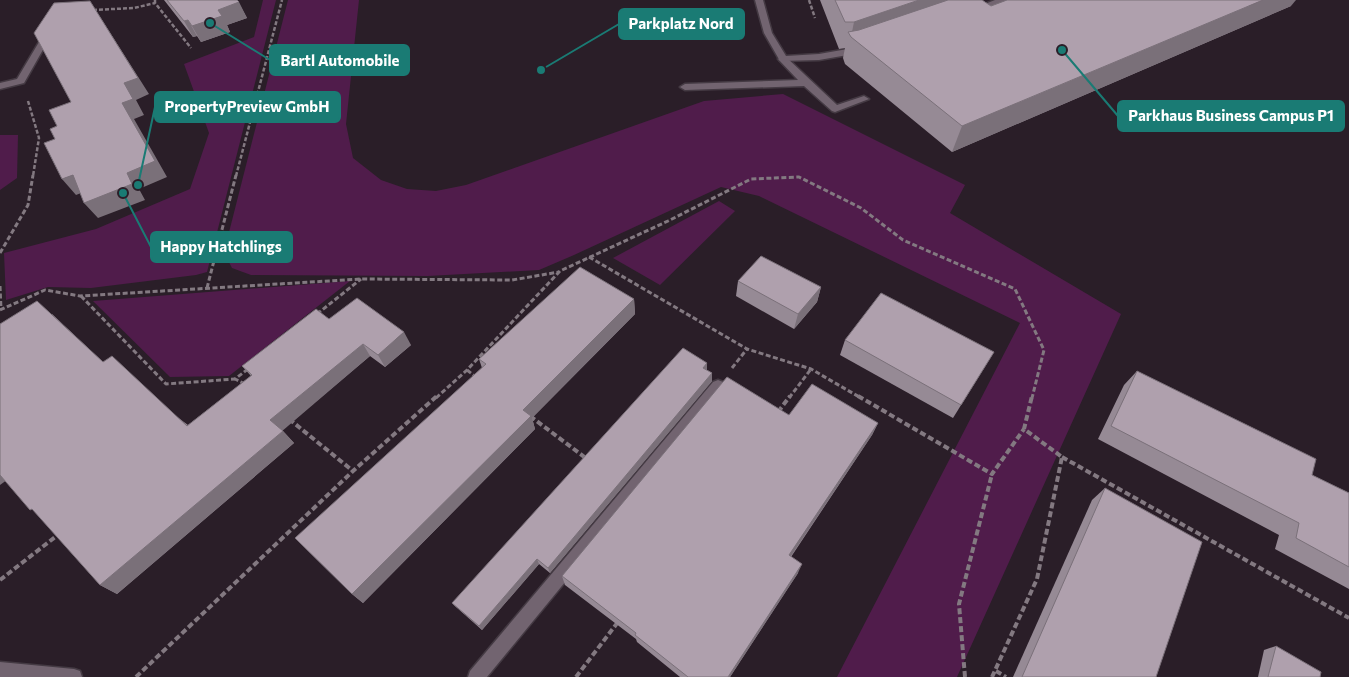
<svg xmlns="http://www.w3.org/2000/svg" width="1349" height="677" font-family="Commissioner,sans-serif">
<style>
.green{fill:#501c4b}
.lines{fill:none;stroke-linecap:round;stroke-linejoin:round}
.service-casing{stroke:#443a43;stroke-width:3}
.minor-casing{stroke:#443a43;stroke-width:3}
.path-far2{stroke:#837981;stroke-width:2.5;stroke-dasharray:4 2;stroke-linecap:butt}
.path-far1{stroke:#837981;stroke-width:3;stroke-dasharray:5 2.5;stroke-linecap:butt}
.path{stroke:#837981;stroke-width:4;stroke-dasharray:6 3;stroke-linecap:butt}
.service{fill:#726470;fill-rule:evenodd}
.minor{fill:#726470;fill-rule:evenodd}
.wall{fill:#968a95}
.shaded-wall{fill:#7a7079}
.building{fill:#afa0ad;stroke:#7a7079}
.leader{fill:none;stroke:#1a7b74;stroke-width:2}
.callout-dot{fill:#1a7b74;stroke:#2a1e28;stroke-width:2}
.callout{fill:#1a7b74;stroke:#1a7b74;stroke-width:2}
.callout-label{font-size:15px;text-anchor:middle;font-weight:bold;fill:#fff}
</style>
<rect width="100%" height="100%" fill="#2a1e28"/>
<g class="green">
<path d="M263,0H276L207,272L196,275L91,288L48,287L6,300L4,253L96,229L190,189L209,133L184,64L254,37Z"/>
<path d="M288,0H359L346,124L353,158L381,180L407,189L436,191L466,185L704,101L783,94L965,185L950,213L1121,314L957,677H837L1020,323L759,196L721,187L574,255L539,270L428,276L251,275L232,268L224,252Z"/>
<path d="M0,135H18L17,178L0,190Z"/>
<path d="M719,201L735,211L660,285L613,258Z"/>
<path d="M350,281L229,376L170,377L93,301Z"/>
</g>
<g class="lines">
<g class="service-casing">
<g id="service">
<path d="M783,56L786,57L837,105L864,96L869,99L835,112L832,111L804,86L685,90L680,87L685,84L798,80L778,59Z"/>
<path d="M718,380L723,382L725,386L723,390L487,677H468L470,671L713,382Z"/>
</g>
</g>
<g class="minor-casing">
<g id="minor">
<path d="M755,0H763L772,33L786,56L819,54L859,47L863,50L859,53L819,60L780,61L764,33Z"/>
<path d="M995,0H1007L977,12L970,10Z"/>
<path d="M49,29L53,32L24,83L0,89V83L17,79L45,32Z"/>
<path d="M0,662L74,669L80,671L82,677H0Z"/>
</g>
</g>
<g class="path-far2">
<path d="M155,0V3L191,48"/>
<path d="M809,0L815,18"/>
<path d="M93,10L134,8L155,3"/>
<path d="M28,101L39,138L33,176"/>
<path d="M236,176L282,0"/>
</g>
<g class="path-far1">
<path d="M0,253L28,205L33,175"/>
<path d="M589,257L747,349L811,369L861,398"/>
<path d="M0,286L1,309"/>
<path d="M207,288L236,175"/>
<path d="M81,296L166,384L235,379"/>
<path d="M0,310L45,290L80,296L361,279L512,280L559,272"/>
<path d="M317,314L361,279"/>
<path d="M732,368L747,349"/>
<path d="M467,370L476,377"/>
<path d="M245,384L235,379L248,369"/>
<path d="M436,398L467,370L560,271L668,221L751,179L799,177L861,208L903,240L1015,289L1044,350L1032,398"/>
<path d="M789,398L811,369"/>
</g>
<g class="path">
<path d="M858,396L992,474L1024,429"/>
<path d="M778,412L790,396"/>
<path d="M530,416L587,459"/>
<path d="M289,419L353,471"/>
<path d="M1062,457L1349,618"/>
<path d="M0,580L59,534"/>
<path d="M996,671L1006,677"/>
<path d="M136,677L353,471L437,396"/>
<path d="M576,677L618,622"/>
<path d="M965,677L959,604L992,474"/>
<path d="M992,677L1037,579L1062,457L1024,429L1032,396"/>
</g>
<use href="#service" class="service"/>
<use href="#minor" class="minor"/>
</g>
<g class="wall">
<path d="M164,0H237L247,18L227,25L230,32L201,42L197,36L193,37Z"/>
<path d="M820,0H982L991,6H1291L952,152L845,64L843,58L845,48L839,49Z"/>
<path d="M738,281L821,287L817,302L794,329L736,296Z"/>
<path d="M634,299L635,314L532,418L535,429L363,603L352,594L482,368L479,359Z"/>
<path d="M52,314L103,362L188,425L251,376L242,366L329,319L411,345L385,367L370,356L282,430L294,443L117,594L100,585L37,514L6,481Z"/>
<path d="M845,340L994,352L953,418L840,355Z"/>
<path d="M707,363V370L712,373V381L550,573L539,564L482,630L456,607L452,603Z"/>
<path d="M1137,371L1312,475L1349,493V589L1275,549L1279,535L1098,439L1124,385Z"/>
<path d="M878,423L872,435L791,557L798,573L730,677H680L637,642L636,639L565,585L562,576Z"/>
<path d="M1105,488L1156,677H1013L1092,500Z"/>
<path d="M1276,646L1320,677H1258L1264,650Z"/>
</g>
<g class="shaded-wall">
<path d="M919,0H956L851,37L854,22Z"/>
<path d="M1263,0H1296L1291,6L952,152L962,126Z"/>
<path d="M90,1L149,94L136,100L144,115L134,119L167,177L139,189L145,200L98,218L84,203L127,173L122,103L124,83Z"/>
<path d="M239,2L247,18L227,25L230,32L201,42L192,26L218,10Z"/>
<path d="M188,20L197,36L193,37L184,21Z"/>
<path d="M73,175L86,191L76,195L62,179Z"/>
<path d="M821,287L817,302L794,329L798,314Z"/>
<path d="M634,299L635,314L532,418L535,429L363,603L352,594L523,410Z"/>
<path d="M404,332L411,345L385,367L378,355Z"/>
<path d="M363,344L370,356L281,432L270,420Z"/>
<path d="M707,363V371L703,368Z"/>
<path d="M712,373V381L550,573L548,568Z"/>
<path d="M878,423L872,435L785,565L789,555Z"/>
<path d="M283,431L294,443L117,594L100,585Z"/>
<path d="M0,470L11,477L0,485Z"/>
<path d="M537,559L539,564L482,630L479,626Z"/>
<path d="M802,564L798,573L730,677H728Z"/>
</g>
<g class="building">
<path d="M167,0H237L239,2L218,10L222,16L192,26L188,20L184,21Z"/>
<path d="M835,0H919L854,22H845Z"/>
<path d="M948,0H982L991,6L1007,0H1263L962,126L851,37L848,32L859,30Z"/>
<path d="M90,1L138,78L124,83L133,99L122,103L155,161L127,173L132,184L84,203L73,175L62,179L44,143L55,139L50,129L57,126L49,110L71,102L34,33L54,3Z"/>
<path d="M761,256L821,287L798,314L738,281Z"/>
<path d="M580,267L634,299L523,410L531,416L352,594L295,538L486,364L479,359Z"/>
<path d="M881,293L994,352L961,405L845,340Z"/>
<path d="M357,298L404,332L378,355L363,344L270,420L283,431L100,585L32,509L30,510L0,475V324L37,301L103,362L112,356L187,426L252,375L242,366L316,309L329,319Z"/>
<path d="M683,348L707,363L703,368L712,373L548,568L537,559L479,626L452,603Z"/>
<path d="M1137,371L1316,459L1312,475L1349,493V567L1296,538L1299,523L1111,426Z"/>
<path d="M727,377L789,415L812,384L878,423L789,555L802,564L728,677H688L635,635L636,633L562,576Z"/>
<path d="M1105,488L1202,542L1156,677H1022Z"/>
<path d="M1276,646L1321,672L1320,677H1268Z"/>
</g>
<path class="leader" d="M541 70L619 24M210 23L270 60M138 185L155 107M1062 50L1118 116M123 193L151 247"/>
<g class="callout-dot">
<circle cx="541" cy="70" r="5"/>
<circle cx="210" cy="23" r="5"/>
<circle cx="138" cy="185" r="5"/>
<circle cx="1062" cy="50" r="5"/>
<circle cx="123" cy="193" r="5"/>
</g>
<g class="callout">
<rect x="619" y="9" width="125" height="30" rx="5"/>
<rect x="270" y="45" width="139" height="30" rx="5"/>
<rect x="155" y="92" width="185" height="30" rx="5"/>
<rect x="1118" y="101" width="226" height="30" rx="5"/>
<rect x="151" y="232" width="141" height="30" rx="5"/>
</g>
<g class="callout-label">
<text x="681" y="29">Parkplatz Nord</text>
<text x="340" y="66">Bartl Automobile</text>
<text x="247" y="112">PropertyPreview GmbH</text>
<text x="1231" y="121">Parkhaus Business Campus P1</text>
<text x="221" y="252">Happy Hatchlings</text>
</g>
</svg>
